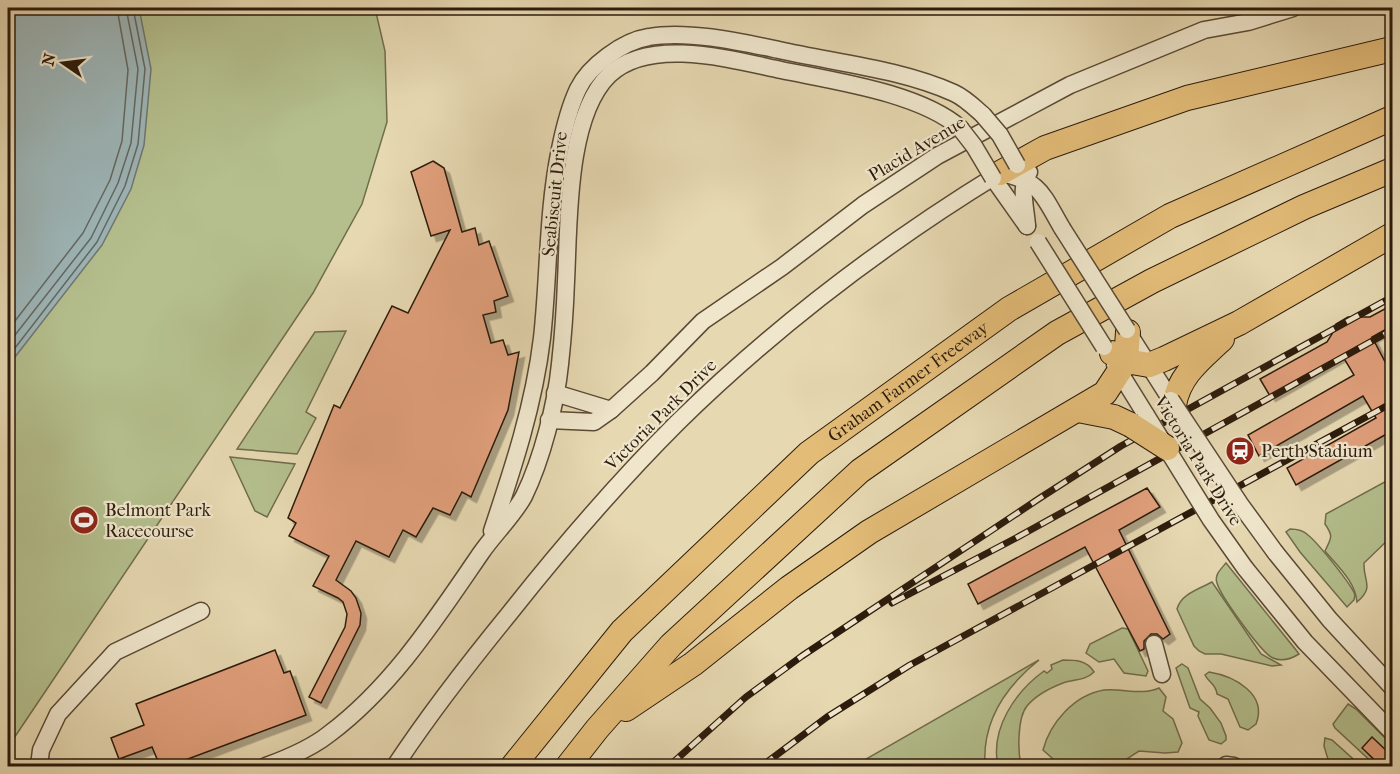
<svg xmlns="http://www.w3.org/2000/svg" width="1400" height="774" font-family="'IM FELL French Canon',serif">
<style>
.green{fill:#b4bf8d;stroke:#706d4c;stroke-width:1.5}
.water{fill:#9db6b8;stroke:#707873;stroke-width:1.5}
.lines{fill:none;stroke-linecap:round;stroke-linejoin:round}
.shore{stroke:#646862;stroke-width:1.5}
.building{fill:#e1a07b;stroke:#2c1b0c;stroke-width:1.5;filter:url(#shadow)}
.minor-casing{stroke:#5a4a35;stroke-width:19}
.highway-casing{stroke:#2c1b0c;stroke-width:26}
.minor{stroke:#efe6cc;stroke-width:16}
.highway{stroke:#e3bc78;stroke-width:24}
.rail-casing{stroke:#2c1b0c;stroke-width:7}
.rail{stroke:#efe6cc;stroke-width:4.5;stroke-dasharray:14;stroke-linecap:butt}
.minor-bridge-casing{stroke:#5a4a35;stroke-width:19;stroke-linecap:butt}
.highway-bridge-casing{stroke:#2c1b0c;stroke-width:26;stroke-linecap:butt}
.minor-bridge{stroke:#efe6cc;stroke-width:16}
.highway-bridge{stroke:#e3bc78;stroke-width:24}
.labels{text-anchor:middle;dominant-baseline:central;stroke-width:4.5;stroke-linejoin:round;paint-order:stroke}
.street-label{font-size:18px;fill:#2c1b0c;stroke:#efe6cc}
.poi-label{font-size:18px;fill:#2c1b0c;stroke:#efe6cc;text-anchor:start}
</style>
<defs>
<filter id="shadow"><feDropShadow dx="5.5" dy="5.5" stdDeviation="0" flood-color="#0004"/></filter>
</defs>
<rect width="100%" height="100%" fill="#e6d8b1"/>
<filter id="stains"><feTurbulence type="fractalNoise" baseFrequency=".00333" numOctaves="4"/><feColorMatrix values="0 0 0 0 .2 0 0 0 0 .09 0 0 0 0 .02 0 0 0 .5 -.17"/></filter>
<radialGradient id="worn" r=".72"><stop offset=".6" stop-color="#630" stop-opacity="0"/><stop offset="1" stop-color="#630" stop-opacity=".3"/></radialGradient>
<g class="green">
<path d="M8,8H375L385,51L387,122L362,204L313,293L8,747Z"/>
<path d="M346,331L306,412L316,418L297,454L237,449L315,332Z"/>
<path d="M230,457L295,464L267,517L255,511Z"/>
<path d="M1392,478V536L1364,563C1363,581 1375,587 1357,602C1355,581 1338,567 1325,551C1331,538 1334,537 1325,524L1326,514Z"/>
<path d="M1290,529C1297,529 1303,530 1308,535C1317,542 1352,585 1355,595L1354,600L1347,607L1300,552L1286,532Z"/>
<path d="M1226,563L1296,650L1299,654C1291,659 1282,662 1273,658C1262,654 1220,595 1217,583C1214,575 1221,569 1226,563Z"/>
<path d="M1212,582L1261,654L1281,665L1272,666L1221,654H1205L1199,651L1194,646L1177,609C1181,594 1199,589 1212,582Z"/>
<path d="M1122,628L1128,629L1148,671L1146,676L1124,673L1114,659L1099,662L1086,653L1090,644Z"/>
<path d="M1039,660C1005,687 982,722 985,766H854Z"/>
<path d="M1063,660C1075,660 1087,660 1094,672C1085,681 1074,679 1063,683C1050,688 1036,695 1027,706C1017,718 1018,752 1021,766H998C990,729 1015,692 1044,671L1047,673L1052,669L1051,665Z"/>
<path d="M1182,664L1188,668L1200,699L1210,708L1221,723L1226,736V740L1221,744L1209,740L1198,716L1199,712L1190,708L1176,668Z"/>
<path d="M1209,672C1234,676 1268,694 1256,724L1248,730L1240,727L1228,699L1217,694C1216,684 1209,683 1205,675Z"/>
<path d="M1159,688L1166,697L1163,711L1173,719L1182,743L1178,752L1165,753L1139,751L1116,766H1061L1043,750C1050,723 1074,695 1104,690C1123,688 1141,696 1159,688Z"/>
<path d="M1348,704L1356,709L1392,745V766H1376L1335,728L1333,724Z"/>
<path d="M1325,738L1332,740L1361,766H1330L1324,746Z"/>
</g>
<path class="water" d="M8,8H139L151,69L144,145L131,189L102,245L8,366Z"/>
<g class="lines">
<g class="shore">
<path d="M8,330L83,233L110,180L122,141L128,70L117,8"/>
<path d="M8,344L91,238L118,183L131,143L138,69L126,8"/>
<path d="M8,357L97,242L125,186L138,144L145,69L133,8"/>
</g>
</g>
<g class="building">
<path d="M433,161L444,168L462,232L475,228L479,245L489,241L508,296L494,301L496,312L483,315L491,343L503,340L508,355L519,352L508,410L471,497L462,492L450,515L433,508L416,537L403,530L389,557L356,541L336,580L351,591L356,598L361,613L360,625L321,703L309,697L345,627L347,614L343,602L338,598L313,586L329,556L289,536L296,523L288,518L334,405L340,408L392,306L408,313L450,230L431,236L411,172Z"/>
<path d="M1392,305V326L1372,337L1392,375V431L1296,485L1287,468L1376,418L1363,396L1259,456L1248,435L1354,375L1342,355L1270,396L1260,379L1327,342L1332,334L1336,324L1348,317H1370Z"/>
<path d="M1147,488L1160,507L1119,530L1170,634L1163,639L1157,634H1151L1144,641V649L1140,651L1085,547L978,604L968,584Z"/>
<path d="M275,650L284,673L290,671L306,715L169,766H160L152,747L119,759L111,738L144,725L136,704Z"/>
<path d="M1372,737L1392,756V766H1381L1362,748Z"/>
</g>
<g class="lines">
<g class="minor-casing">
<g id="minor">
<path d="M993,178L1027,226"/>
<path d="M1027,226C1026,208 1019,188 1029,172"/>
<path d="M1127,331L1171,400"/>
<path d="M1115,365L1146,415"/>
<path d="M555,393L611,410"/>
<path d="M549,420L594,422L611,410L652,373L703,321L782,267L863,205L937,156L1070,85L1204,30L1248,22L1293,8"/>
<path d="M492,531C513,468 534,405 542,338C549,275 547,212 560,149C564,129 569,108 578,89C589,66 623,41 649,37C687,30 741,42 779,50C837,63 900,69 954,93C965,98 974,107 983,115"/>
<path d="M1275,552L1330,620L1392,687"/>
<path d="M1245,568L1305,642L1392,732"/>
<path d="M1154,644L1162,674"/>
<path d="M1226,765L1234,766"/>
<path d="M39,766L41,750L58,714L115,652L201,611"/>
<path d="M266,766C285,759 313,747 329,734C393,686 437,617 481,553C494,534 514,515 524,496C542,459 556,404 560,364C563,337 565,309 566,281C569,224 566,117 609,75C650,36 733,60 781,70C834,81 920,93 960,128"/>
<path d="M395,766C430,713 469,663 509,614C562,547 617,483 677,423C774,328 884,244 1000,173C1041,181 1042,194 1062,228"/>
</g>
</g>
<g class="highway-casing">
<g id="highway">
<path d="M1000,173L1045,148L1187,98L1392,49"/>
<path d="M1112,353L1126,361L1149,365L1164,359L1239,323L1392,235"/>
<path d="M1174,405C1179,375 1201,359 1222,339"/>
<path d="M1078,410L1114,417L1131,425"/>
<path d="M626,709L693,664L789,588L869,532L1105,393L1126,361L1128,332"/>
<path id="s1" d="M513,766L622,631L809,453L1009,309L1170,216L1392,118"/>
<path d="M568,766L597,729L671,645L860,471L1057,333L1152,281L1304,207L1392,170"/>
</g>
</g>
<use href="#minor" class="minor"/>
<use href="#highway" class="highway"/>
<g class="rail-casing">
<g id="rail">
<path d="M892,603L1016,538L1392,330"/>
<path d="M669,766L746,697L802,656L1040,498L1121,446L1392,297"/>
<path d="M762,766L827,717L910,665L1392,403"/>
</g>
</g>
<use href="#rail" class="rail"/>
<g class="minor-bridge-casing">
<g id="minor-bridge">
<path d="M983,115L1000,135L1017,165"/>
<path d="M960,128L974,146L993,178"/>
<path d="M1062,228L1127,330"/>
<path d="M1038,242L1104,347"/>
<path d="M1171,400L1240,504L1275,552"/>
<path d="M1146,415L1211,520L1245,568"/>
</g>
</g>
<g class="highway-bridge-casing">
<path id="highway-bridge" d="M1131,425L1167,448"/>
</g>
<use href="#minor-bridge" class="minor-bridge"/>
<use href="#highway-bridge" class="highway-bridge"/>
</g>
<defs>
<g id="station-disc" transform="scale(1.5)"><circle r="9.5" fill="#8f2418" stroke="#efe6cc"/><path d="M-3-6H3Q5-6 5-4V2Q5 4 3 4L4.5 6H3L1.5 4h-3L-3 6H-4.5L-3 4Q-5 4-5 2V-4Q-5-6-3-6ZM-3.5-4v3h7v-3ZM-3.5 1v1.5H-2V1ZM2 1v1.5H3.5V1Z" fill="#fff"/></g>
<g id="stadium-disc" transform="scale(1.5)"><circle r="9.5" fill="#8f2418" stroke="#efe6cc"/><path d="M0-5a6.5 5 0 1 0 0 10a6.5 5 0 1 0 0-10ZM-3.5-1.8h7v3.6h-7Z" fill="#fff"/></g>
</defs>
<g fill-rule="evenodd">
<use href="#station-disc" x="1240" y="451"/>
<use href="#stadium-disc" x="84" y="520"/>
</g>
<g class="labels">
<g class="street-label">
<text transform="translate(917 149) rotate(-31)">Placid Avenue</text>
<text transform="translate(555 194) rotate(-84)">Seabiscuit Drive</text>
<text stroke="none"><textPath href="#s1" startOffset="554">Graham Farmer Freeway</textPath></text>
<text transform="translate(661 415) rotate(-45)">Victoria Park Drive</text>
<text transform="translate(1198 461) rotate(58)">Victoria Park Drive</text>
</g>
<g class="poi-label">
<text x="1261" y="451">Perth Stadium</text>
<text x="105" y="510">Belmont Park<tspan x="105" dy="21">Racecourse</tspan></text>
</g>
</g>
<rect width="1400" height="774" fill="none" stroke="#e6d8b1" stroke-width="30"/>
<rect x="9" y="9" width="1382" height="756" fill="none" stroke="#2c1b0c" stroke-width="3"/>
<rect x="15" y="15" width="1370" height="744" fill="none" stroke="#2c1b0c" stroke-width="1.5"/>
<g transform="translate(63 63) rotate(284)" stroke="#efe6cc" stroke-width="4.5" paint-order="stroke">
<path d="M0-4.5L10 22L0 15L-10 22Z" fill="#2c1b0c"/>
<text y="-9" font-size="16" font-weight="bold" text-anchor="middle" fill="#2c1b0c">N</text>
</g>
<rect width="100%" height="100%" filter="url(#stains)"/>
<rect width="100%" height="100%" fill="url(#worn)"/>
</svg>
